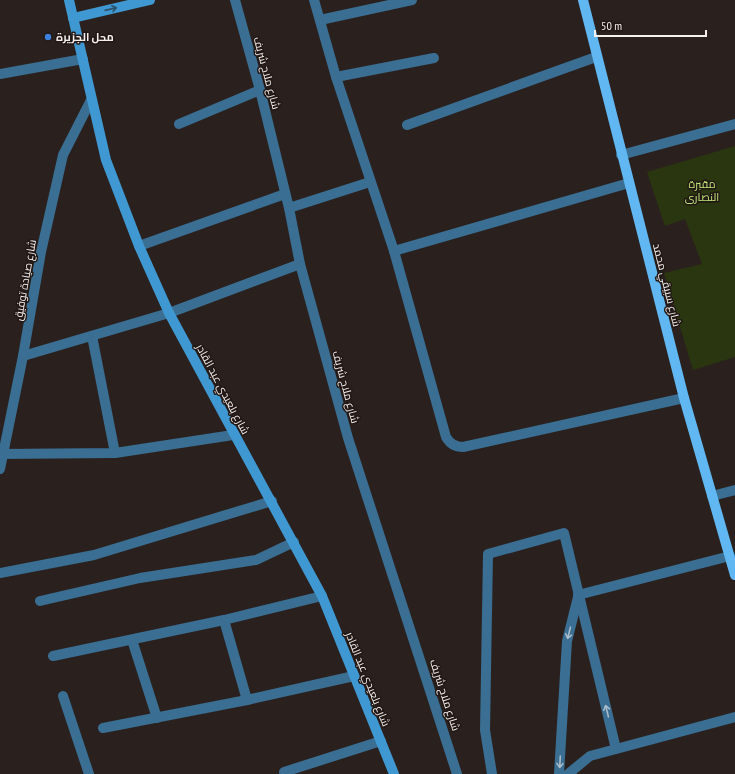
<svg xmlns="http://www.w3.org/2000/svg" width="735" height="774" font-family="'PT Sans Narrow',Cairo,sans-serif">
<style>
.green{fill:#2a360f}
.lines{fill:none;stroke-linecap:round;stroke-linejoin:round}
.minor{stroke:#3a6e92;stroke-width:10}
.tertiary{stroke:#3a6e92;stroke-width:10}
.secondary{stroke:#3f98d1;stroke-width:10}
.primary{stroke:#60b7f2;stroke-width:10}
.oneway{stroke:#2e526a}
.oneway2{stroke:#aabbc9}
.shop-dot{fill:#3f7fe0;stroke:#211815;stroke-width:1.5}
.labels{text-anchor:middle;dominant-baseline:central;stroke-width:3;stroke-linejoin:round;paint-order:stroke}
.poi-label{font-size:11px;font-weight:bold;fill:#f5efed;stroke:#211815;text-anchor:start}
.street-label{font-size:11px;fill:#f5efed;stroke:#211815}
.park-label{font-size:11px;fill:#c1e777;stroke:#211815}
</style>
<rect width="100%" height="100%" fill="#2a211e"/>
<path class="green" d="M735,146V357L693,370L664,273L702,264L685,219L665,226L647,172Z"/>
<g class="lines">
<g class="minor">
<path d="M314,0L336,77L394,251L446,437C450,444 455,447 463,447L684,398"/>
<path d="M320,20L412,0"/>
<path d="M336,77L434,58"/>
<path d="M179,124L260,90"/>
<path d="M407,125L596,57"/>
<path d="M621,155L735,124"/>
<path d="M289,208L370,182"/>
<path d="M139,246L285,194"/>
<path d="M394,251L629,183"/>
<path d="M92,336L115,453"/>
<path d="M23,356L169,313L300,264"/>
<path d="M0,454L115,453L233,435"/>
<path d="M712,496L735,490"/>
<path d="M0,573L94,555L272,501"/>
<path d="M578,595L730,556"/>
<path d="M40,601L140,578L256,560L294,542"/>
<path d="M224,620L247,700"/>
<path d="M132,640L157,718"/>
<path d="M53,656L224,620L322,596"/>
<path d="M63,696L89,774"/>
<path d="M103,728L247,700L354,676"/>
<path d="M284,772L381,741"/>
<path d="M492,774L485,730L488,554L564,533L616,749"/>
<path d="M559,774L567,641L578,597"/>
<path d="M568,774L590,756L735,717"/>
</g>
<g class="tertiary">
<path d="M235,0L260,90L289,208L300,264L348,438L457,774"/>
<path d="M0,74L83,59"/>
<path d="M0,469L23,356L41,252L63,155L91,100"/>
</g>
<g class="secondary">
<path d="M69,0L106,160L139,246L169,313L322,596L394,774"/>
<path d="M73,18L150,0"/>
</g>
<path class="primary" d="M583,0L684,398L735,575"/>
</g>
<defs><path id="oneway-shaft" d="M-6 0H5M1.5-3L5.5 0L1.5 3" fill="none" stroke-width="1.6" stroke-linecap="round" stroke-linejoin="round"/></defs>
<use class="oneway" href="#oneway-shaft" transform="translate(111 9) rotate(-13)"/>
<g class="oneway2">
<use href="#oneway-shaft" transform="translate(569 633) rotate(104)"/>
<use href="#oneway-shaft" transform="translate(607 711) rotate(-104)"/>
<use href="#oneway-shaft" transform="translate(560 762) rotate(93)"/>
</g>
<circle class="shop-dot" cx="48" cy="37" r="4"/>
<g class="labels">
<g class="poi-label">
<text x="56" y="37">محل الجزيرة</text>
</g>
<g class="street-label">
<text transform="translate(267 73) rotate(75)">شارع ملاح شريف</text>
<text transform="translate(25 280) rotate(-80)">شارع صيادة توفيق</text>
<text transform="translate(667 285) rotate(76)">شارع سبيقي محمد</text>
<text transform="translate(346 387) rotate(75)">شارع ملاح شريف</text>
<text transform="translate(223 389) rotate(62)">شارع بلعيدي عبد القادر</text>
<text transform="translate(368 679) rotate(68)">شارع بلعيدي عبد القادر</text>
<text transform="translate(445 695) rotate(72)">شارع ملاح شريف</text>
</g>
<g class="park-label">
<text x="702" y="184">مقبرة<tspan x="702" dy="13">النصارى</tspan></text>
</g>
</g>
<path d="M595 30v6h111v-6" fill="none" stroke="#f5efed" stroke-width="2"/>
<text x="601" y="30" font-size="12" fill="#f5efed" stroke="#211815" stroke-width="3" paint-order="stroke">50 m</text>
</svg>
